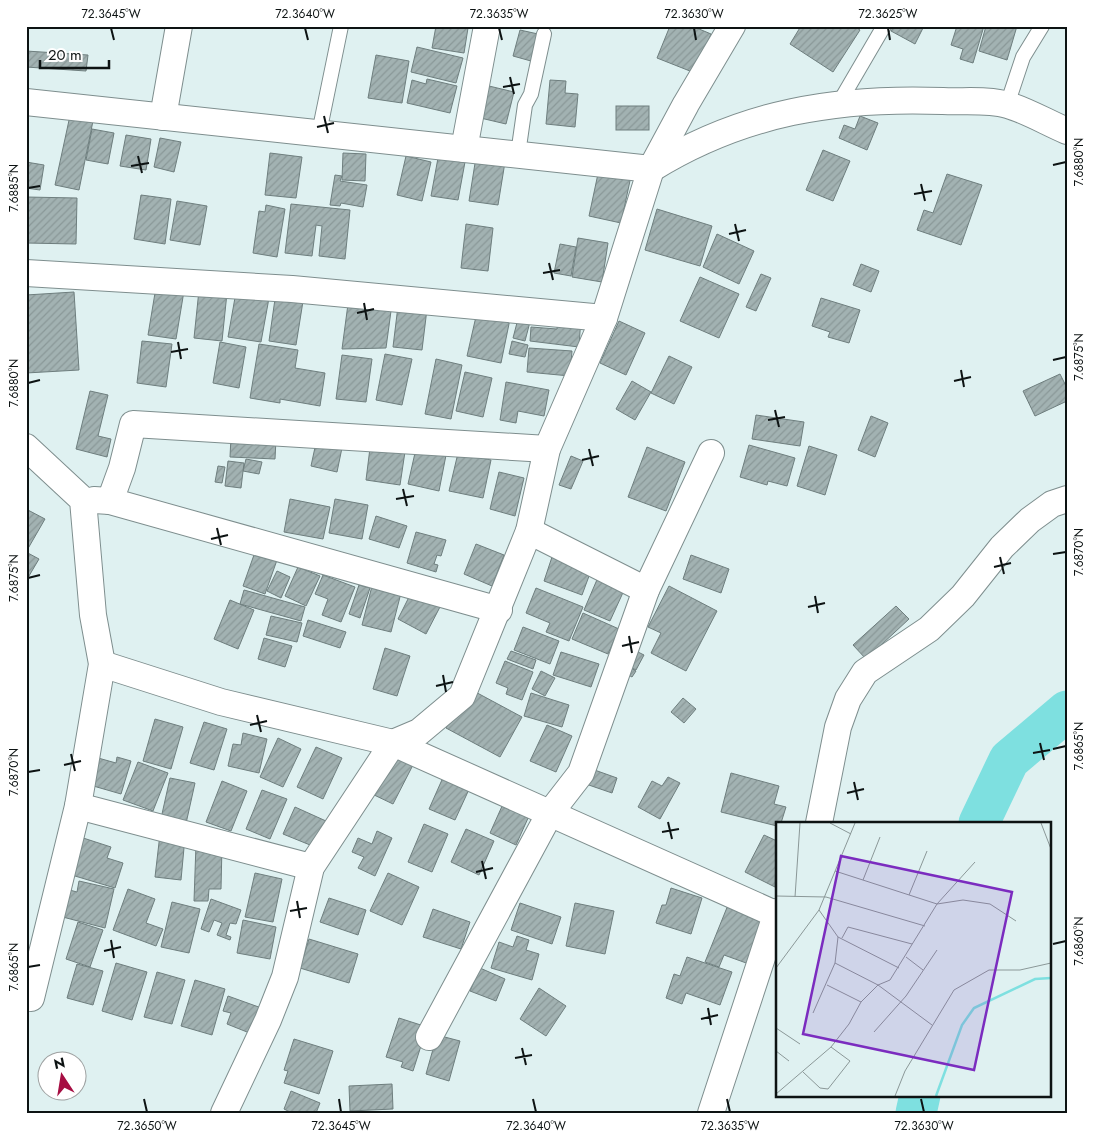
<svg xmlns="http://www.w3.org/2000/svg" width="1093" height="1139" font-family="Jost,sans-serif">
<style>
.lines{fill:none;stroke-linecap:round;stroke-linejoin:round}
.river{stroke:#7ee0e0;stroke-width:41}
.building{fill:url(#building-hatch);stroke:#6e7e7e}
.lane-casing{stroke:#7e8e8e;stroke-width:16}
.street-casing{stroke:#7e8e8e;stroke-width:28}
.lane{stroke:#fff;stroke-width:14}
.street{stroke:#fff;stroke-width:26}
.ticks{fill:none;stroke:#0d1313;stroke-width:2}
.inset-river{fill:none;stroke:#7ee0e0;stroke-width:2.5}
.inset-road{fill:none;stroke:#8b9898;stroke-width:1}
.view{fill:#7b2cbf;fill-opacity:0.15;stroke:#7b2cbf;stroke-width:2.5}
.inset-edge{fill:none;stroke:#0d1313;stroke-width:2.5}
.neatline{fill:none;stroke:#0d1313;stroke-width:2}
.ticks-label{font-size:12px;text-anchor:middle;fill:#0d1313}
</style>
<defs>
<pattern id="building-hatch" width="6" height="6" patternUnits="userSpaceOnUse" patternTransform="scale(1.25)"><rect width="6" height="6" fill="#a2b2b2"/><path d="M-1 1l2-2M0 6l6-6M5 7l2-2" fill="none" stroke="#8a9898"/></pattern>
</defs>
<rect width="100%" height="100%" fill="#dff1f1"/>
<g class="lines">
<g class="river">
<path d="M979,823L1009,760L1067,711"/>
<path d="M916,1113L920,1095"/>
</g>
</g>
<g class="building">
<path d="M436,26L468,28L464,53L432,48Z"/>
<path d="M670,26H692L711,34L695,73L657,58Z"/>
<path d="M801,26H854L860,30L833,72L790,44Z"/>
<path d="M894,26H924L915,44L891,31Z"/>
<path d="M957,26H984L973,63L960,59L963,49L951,45Z"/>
<path d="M986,26H1017L1007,60L979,51Z"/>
<path d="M520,30L538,34L531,61L513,56Z"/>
<path d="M417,47L463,58L456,83L411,72Z"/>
<path d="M26,51L88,55L86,71L26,67Z"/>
<path d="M376,55L409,61L402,103L368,98Z"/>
<path d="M427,79L457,86L450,113L407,103L412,80L426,84Z"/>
<path d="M550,80L566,81L565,93L578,94L575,127L546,124Z"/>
<path d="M489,86L514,92L506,124L472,116Z"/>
<rect x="616" y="106" width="33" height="24"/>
<path d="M71,111L94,116L79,190L55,185Z"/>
<path d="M860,116L878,123L867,150L839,138L844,125L855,129Z"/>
<path d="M92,129L114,133L108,164L86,160Z"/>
<path d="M126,135L151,139L146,170L120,166Z"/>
<path d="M160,138L181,142L174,172L154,167Z"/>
<path d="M823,150L850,161L833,201L806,190Z"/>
<path d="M270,153L302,157L296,198L265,195Z"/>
<path d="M343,153L366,154L365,181L342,180Z"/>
<path d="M406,156L431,162L422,201L397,195Z"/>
<path d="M476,157L505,162L498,205L469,201Z"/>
<path d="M438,158L465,162L458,200L431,196Z"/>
<path d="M26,162L44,165L40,190L26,188Z"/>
<path d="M599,169L631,176L621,223L589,216Z"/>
<path d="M947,174L982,185L961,245L917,230L924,210L933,213Z"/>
<path d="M335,175L342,176L340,181L367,185L363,207L341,203L340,206L330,205Z"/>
<path d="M141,195L171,199L165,244L134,239Z"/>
<path d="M26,197L77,198L76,244L26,243Z"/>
<path d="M177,201L207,206L200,245L170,240Z"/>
<path d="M291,204L350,210L345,259L319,256L322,226L316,225L312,256L285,253Z"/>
<path d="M266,205L285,209L277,257L253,253L259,211L265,212Z"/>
<path d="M657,209L712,226L700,266L645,250Z"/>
<path d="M466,224L493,228L488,271L461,268Z"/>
<path d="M717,234L754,251L739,284L703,267Z"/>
<path d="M578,238L608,243L602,282L572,277Z"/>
<path d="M560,244L576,247L571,276L554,273Z"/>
<path d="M861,264L879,271L871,292L853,285Z"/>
<path d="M761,274L771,278L756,311L746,307Z"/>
<path d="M700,277L739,294L719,338L680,321Z"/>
<path d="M156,287L184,291L176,339L148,335Z"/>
<path d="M199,290L227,293L222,341L194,338Z"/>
<path d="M74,292L79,370L26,373V295Z"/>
<path d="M236,292L269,298L261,342L228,337Z"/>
<path d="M304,295L296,345L269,341L275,299Z"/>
<path d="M821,298L860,310L849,343L828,337L830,332L812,326Z"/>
<path d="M348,304L391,311L386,348L342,349Z"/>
<path d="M398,306L427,309L422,350L393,347Z"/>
<path d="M477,312L510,319L501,363L467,356Z"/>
<path d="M519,315L531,318L525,341L513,338Z"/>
<path d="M558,315L581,317L579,347L530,341L531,327L557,329Z"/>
<path d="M619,321L645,333L626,375L600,363Z"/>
<path d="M142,341L172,344L166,387L137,383Z"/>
<path d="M512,341L528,345L525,357L509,354Z"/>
<path d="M220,342L246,347L239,388L213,383Z"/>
<path d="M259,344L298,350L295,368L325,373L320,406L280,399V403L250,398Z"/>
<path d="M529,348L572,351L570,376L527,372Z"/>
<path d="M385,354L412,359L402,405L376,400Z"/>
<path d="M342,355L372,359L366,402L336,399Z"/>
<path d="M669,356L692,367L674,404L651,393Z"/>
<path d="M436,359L462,365L451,419L425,414Z"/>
<path d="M465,372L492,378L483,417L456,411Z"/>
<path d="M1060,374L1067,388V401L1035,416L1023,391Z"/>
<path d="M632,381L651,392L635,420L616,409Z"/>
<path d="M506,382L549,390L544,416L518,411L516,423L500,420Z"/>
<path d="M90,391L108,395L98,436L111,439L107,457L76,449Z"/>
<path d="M756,415L804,422L800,446L752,439Z"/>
<path d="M871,416L888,423L875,457L858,450Z"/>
<path d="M231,437L276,439L275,459L230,457Z"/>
<path d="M317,438L343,443L337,472L311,466Z"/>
<path d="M371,440L406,445L400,485L366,480Z"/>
<path d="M417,444L447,450L439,491L408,484Z"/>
<path d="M749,445L795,458L787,486L768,481L767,485L740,477Z"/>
<path d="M809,446L837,455L825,495L797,486Z"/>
<path d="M647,447L685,462L666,511L628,497Z"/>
<path d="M458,453L491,460L483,498L449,491Z"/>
<path d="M571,456L583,461L571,489L559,485Z"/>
<path d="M246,459L262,462L259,474L243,471Z"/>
<path d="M228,461L244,463L241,488L225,486Z"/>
<path d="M218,466L225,467L222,483L215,482Z"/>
<path d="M499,472L524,478L515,516L490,509Z"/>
<path d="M290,499L330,507L323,539L284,532Z"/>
<path d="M335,499L368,505L362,539L329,533Z"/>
<path d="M26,509L45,519L26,552L39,559L26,581Z"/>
<path d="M376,516L407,526L399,548L369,539Z"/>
<path d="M416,532L446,540L441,556L437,555L434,564L438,565L436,572L407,563Z"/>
<path d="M476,544L504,555L492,586L464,574Z"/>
<path d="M255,552L277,560L265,594L243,586Z"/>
<path d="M553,554L592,568L582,595L544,581Z"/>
<path d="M691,555L729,569L721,593L683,579Z"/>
<path d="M298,567L320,576L306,606L285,596Z"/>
<path d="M277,571L290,577L281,598L267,591Z"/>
<path d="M323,575L355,587L341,622L322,615L328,599L315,594Z"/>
<path d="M599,575L626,586L610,621L584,610Z"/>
<path d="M359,585L370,588L360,618L349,614Z"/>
<path d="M372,586L401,593L391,632L362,625Z"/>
<path d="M669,586L717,611L686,671L651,653L661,633L648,627Z"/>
<path d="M536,588L583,607L569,641L546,632L550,623L526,613Z"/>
<path d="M244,590L305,607L301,621L240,604Z"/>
<path d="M412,591L441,605L426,634L398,619Z"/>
<path d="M230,600L254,610L238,649L214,639Z"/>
<path d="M896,606L909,619L866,659L853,645Z"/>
<path d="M583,613L619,629L608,654L572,639Z"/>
<path d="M271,616L302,623L297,642L266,635Z"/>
<path d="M308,620L346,632L340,648L303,636Z"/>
<path d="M523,627L559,641L550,664L514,650Z"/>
<path d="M264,638L292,646L285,667L258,659Z"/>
<path d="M385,648L410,656L397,696L373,689Z"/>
<path d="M511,651L536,660L533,669L507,659Z"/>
<path d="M636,651L644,655L636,670L628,666Z"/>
<path d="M561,652L599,664L591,687L553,675Z"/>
<path d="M505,661L533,672L522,700L506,694L508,688L496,683Z"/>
<path d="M629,667L636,671L632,677L625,673Z"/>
<path d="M541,671L555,678L545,696L532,689Z"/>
<path d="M468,688L522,717L500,757L446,728Z"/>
<path d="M531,693L569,705L562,727L524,716Z"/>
<path d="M683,698L696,709L684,723L671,712Z"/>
<path d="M155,719L183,727L171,769L143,761Z"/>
<path d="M204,722L227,729L214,770L190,763Z"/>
<path d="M547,725L572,736L556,772L530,761Z"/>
<path d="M243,733L267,739L259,773L228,766L233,744L241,745Z"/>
<path d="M278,738L301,749L283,787L260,777Z"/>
<path d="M316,747L342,758L323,799L297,787Z"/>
<path d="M392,752L414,763L393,804L370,793Z"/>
<path d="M91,756L116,763L117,757L131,761L121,794L83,783Z"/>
<path d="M138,762L168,773L153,811L123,800Z"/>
<path d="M589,768L617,778L612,793L583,783Z"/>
<path d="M445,773L471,785L455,820L429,809Z"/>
<path d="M731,773L779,786L774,804L786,807L781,823H777V826L721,812Z"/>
<path d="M668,777L680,783L660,819L638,807L652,781L662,786Z"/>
<path d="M170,778L195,783L185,828L160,823Z"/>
<path d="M222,781L247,791L231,831L206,822Z"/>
<path d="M262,790L287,799L270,839L246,829Z"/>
<path d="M507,795L533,807L516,845L490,833Z"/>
<path d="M295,807L326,821L315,847L283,834Z"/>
<path d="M424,824L448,834L432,872L408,862Z"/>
<path d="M466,829L494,841L479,875L451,862Z"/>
<path d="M377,831L392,838L375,876L358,868L364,857L352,852L358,838L372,844Z"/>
<path d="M160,834L185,837L181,880L155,877Z"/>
<path d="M764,835L777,841L775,887L745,872Z"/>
<path d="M77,836L111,847L107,858L123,863L115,888L65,873Z"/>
<path d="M196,844L222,845L221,889H209L208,901H194Z"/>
<path d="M255,873L282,879L273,922L245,917Z"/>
<path d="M388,873L419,887L402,925L370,911Z"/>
<path d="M79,881L114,889L105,928L55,915L62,888L77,892Z"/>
<path d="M671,888L702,898L691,934L656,923L662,905H666Z"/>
<path d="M128,889L155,899L146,923L163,929L156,946L113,930Z"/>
<path d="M329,898L366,910L358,935L320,922Z"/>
<path d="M211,899L241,910L236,924L230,923L226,935L231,937L230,940L217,935L222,923L214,920L209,932L201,929Z"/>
<path d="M172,902L200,909L189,953L161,947Z"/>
<path d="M520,903L561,917L552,944L511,930Z"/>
<path d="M575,903L614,911L605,954L566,946Z"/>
<path d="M728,905L766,920L749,964L724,955L719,967L705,962Z"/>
<path d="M433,909L470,922L461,949L423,937Z"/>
<path d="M243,920L276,927L270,959L237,953Z"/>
<path d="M78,922L103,930L90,967L66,959Z"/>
<path d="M517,936L529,940L526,950L539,954L532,980L491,968L499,942L513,947Z"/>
<path d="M309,939L358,954L349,983L300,968Z"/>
<path d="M687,957L732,972L720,1005L686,993L682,1004L666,998L674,974L680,976Z"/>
<path d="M116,963L147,972L132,1020L102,1011Z"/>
<path d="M77,964L103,971L93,1005L67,998Z"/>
<path d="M480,968L505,979L496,1001L470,991Z"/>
<path d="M157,972L185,980L172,1024L144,1017Z"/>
<path d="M195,980L225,989L212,1035L181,1026Z"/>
<path d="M539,988L566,1006L546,1036L520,1019Z"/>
<path d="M228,996L267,1010L257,1036L227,1024L231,1013L223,1011Z"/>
<path d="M399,1018L427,1027L413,1071L401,1067L403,1062L386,1057Z"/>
<path d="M437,1035L460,1041L449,1081L426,1074Z"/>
<path d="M294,1039L333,1051L319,1094L284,1083L288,1071L284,1070Z"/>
<path d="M392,1084L393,1109L350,1111L349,1086Z"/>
<path d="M291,1091L320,1103L316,1113H292L284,1109Z"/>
</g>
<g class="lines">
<g class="lane-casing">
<g id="lane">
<path d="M839,103L884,26"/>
<path d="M1007,105L1023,57L1042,26"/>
<path d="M319,133L341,26"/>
<path d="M518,154L525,105L531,94L544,34"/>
</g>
</g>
<g class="street-casing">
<g id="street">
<path d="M26,102L651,169C743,112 837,97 943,101C963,102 988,99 1008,105C1028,111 1048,123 1067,131"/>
<path d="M163,117L179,26"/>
<path d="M464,149L487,26"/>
<path d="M26,273L292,289L604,318"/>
<path d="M26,447L83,500L93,615L102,664L78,806L31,998"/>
<path d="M94,500L110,501L499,610"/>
<path d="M110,501L122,468L133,424L547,449"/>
<path d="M529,531L646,590"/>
<path d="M102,664L221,702L393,743L775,914"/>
<path d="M78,806L311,867"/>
<path d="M819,823L838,727L848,699L865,672L929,629L963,596L1002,547L1030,520L1052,504L1067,499"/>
<path d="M429,1037L550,813L581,773L646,590L711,453"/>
<path d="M224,1113L268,1020L285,977L311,867L393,743L419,732L462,696L529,531L547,449L604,318L651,169L686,104L732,26"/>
<path d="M711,1113L777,912"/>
</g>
</g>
<use href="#lane" class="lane"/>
<use href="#street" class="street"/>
</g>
<path class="ticks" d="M111,28L114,40M305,28L308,40M499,28L502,40M694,28L696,40M888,28L890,40M510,77L514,94M503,87L520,84M324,116L328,133M317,127L334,123M138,156L142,173M1053,165L1066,162M131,166L149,163M921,184L925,201M28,188L40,186M914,194L932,191M735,224L739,241M729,234L746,230M549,263L553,280M543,273L560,270M364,303L367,320M357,313L374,309M178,342L181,359M171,352L188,349M1053,360L1066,357M961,370L964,387M954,381L971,377M28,383L40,380M775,410L779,427M768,420L785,417M589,449L593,466M582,460L599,456M403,489L407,506M396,499L414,496M217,528L221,545M211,539L228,535M1053,554L1066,552M1000,557L1004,574M994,567L1011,563M28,578L40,575M815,596L818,613M808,607L825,603M629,636L632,653M622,646L639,642M443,675L446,692M436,686L453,682M257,715L261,732M250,725L267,721M1040,743L1044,760M1053,749L1066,746M1033,753L1050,750M71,754L75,771M64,765L81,761M28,772L40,770M854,782L858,800M847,793L864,789M668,822L672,839M662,832L679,829M482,861L486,879M476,872L493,868M297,901L300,918M290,911L307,908M111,940L114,958M1053,944L1066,941M104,951L121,947M28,967L40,965M708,1008L711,1025M701,1019L718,1015M522,1048L526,1065M515,1058L532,1055M144,1099L147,1112M339,1099L341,1112M533,1099L536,1112M727,1099L730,1112M921,1099L924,1112"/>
<g transform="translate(776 822)">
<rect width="275" height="275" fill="#dff1f1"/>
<path class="inset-river" d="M160,274L186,203L198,186L259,157L275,156"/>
<path class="inset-road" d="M54,1L75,12M265,1L275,27M59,49L161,82L187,78L214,82L240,99M87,58L104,15M133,73L151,29M0,74L50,75L149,104M19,75L24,1M43,88L62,115L123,146M66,116L72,105L136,122M130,135L147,148M59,141L102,163L156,203M0,146L43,88L79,1M51,163L85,180M37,191L59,141L62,115M0,206L24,222M98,210L130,174L161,128M0,229L13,239M27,250L44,266L52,267L74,239L55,225M0,272L55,225L73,202L85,180L102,163L114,158L161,82L199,40M119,274L129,249L178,168L213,148H244L275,141"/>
<path class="view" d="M65,34L236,70L198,248L27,212Z"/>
<rect width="275" height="275" class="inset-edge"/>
</g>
<rect width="1093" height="1139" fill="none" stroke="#ffffff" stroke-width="55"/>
<g transform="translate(62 1076) rotate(348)"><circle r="24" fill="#ffffff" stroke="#9ea1a1"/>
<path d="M0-4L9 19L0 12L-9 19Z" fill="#a60e43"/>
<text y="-8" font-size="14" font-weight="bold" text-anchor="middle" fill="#0d1313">N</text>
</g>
<path d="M40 60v8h69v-8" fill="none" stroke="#0d1313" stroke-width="2.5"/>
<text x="48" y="60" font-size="15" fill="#0d1313" stroke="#ffffff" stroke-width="4" paint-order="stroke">20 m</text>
<rect x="28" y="28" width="1038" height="1084" class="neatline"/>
<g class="ticks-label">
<text x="111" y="18">72.3645°W</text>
<text x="305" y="18">72.3640°W</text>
<text x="499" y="18">72.3635°W</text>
<text x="694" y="18">72.3630°W</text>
<text x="888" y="18">72.3625°W</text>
<text transform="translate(1079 162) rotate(-90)" y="4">7.6880°N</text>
<text transform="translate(14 188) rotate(-90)" y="4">7.6885°N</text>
<text transform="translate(1079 357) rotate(-90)" y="4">7.6875°N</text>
<text transform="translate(14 383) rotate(-90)" y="4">7.6880°N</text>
<text transform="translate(1079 552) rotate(-90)" y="4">7.6870°N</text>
<text transform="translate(14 578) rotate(-90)" y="4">7.6875°N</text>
<text transform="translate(1079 746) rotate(-90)" y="4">7.6865°N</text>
<text transform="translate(14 772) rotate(-90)" y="4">7.6870°N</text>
<text transform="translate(1079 941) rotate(-90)" y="4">7.6860°N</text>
<text transform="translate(14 967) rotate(-90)" y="4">7.6865°N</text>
<text x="147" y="1130">72.3650°W</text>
<text x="341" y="1130">72.3645°W</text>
<text x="536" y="1130">72.3640°W</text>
<text x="730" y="1130">72.3635°W</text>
<text x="924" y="1130">72.3630°W</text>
</g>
</svg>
